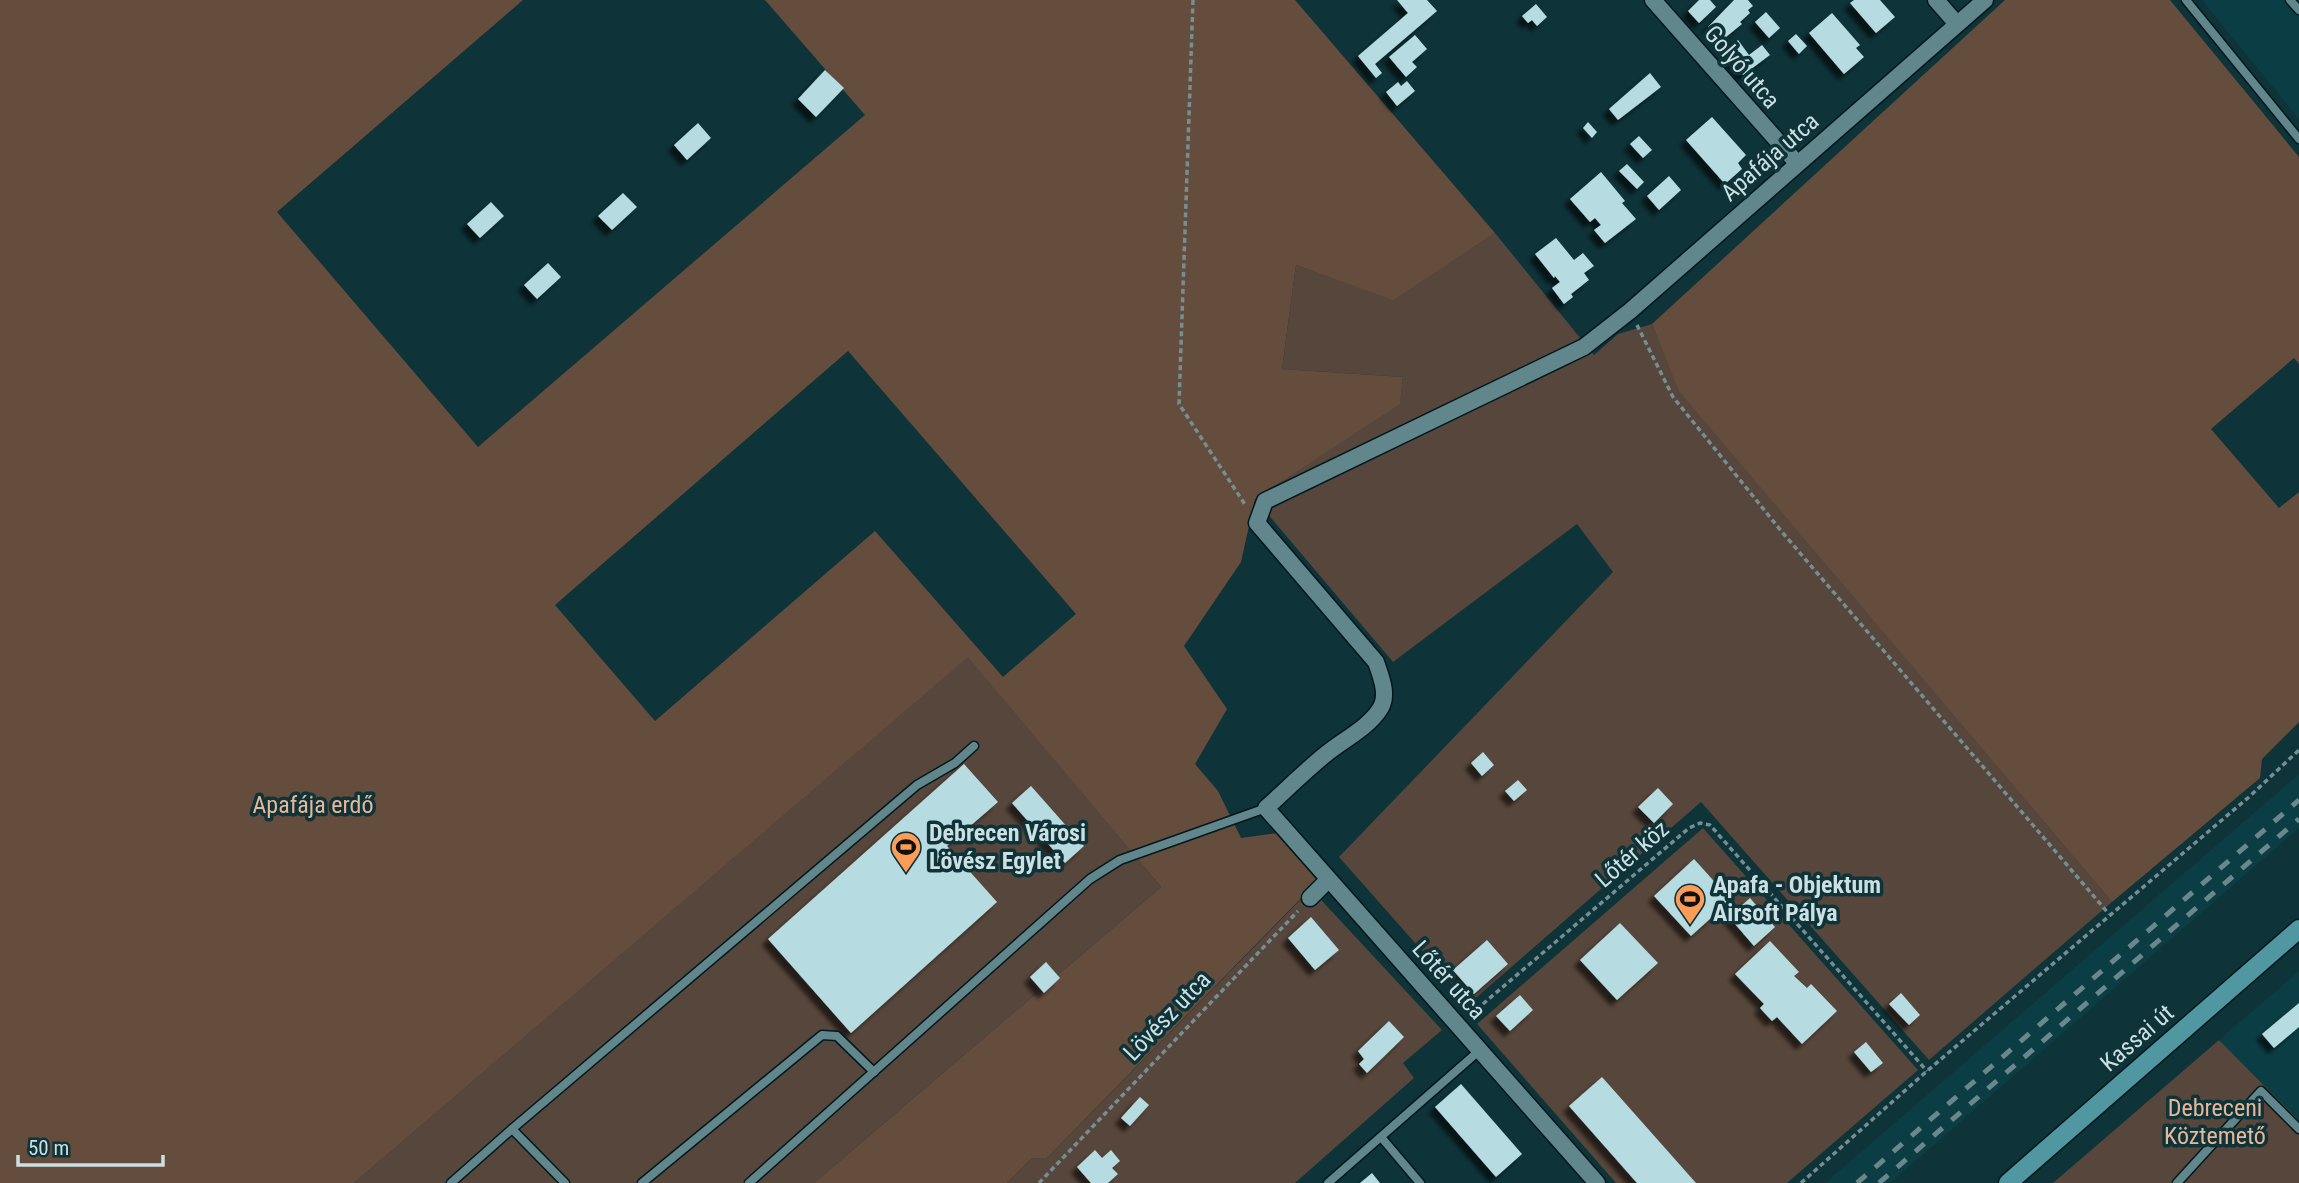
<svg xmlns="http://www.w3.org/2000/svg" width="2299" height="1183" font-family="'Roboto Condensed',sans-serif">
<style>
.built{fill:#0b3e44}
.green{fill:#57463b}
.forest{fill:#654d3d;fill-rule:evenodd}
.building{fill:#b6dce2;filter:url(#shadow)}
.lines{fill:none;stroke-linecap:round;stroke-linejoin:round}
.lane-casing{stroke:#00191d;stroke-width:11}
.street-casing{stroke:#00191d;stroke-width:19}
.primary-casing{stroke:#00191d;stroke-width:21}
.path{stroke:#748f93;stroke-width:3.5;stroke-dasharray:5 3.5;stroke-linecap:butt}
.lane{stroke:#61868c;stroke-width:8}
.street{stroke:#61868c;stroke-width:16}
.primary{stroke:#5197a2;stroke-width:18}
.rail{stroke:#6b878b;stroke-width:5;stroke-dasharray:12 12;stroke-linecap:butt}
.labels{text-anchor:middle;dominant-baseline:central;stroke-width:7;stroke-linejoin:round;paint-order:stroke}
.street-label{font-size:24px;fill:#ccdfe2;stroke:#0e3338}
.park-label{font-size:24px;fill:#e8b798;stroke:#0e3338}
.poi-label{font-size:24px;font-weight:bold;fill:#ccdfe2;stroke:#0e3338;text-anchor:start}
</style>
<defs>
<filter id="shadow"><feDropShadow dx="-6" dy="6" stdDeviation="2" flood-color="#0009"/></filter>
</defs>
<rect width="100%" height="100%" fill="#0e3338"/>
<g class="built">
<path d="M2202,0H2299V119Z"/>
<path d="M2299,774V828L1890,1183H1825Z"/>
<path d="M2299,971V1121L2219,1040Z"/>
</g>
<g class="green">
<path d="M1495,233L1594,355L1618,334L1652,324L1680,391L2112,902L1929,1060L1701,802L1469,1004L1339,857L1613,572L1577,524L1393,662L1255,499L1400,403L1403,377L1282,369L1296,265L1393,299Z"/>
<path d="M968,656L1161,887L814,1183H354Z"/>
<path d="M1703,828L1918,1070L1787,1183H1616L1477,1024Z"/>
<path d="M1311,889L1442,1030L1403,1063L1414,1078L1295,1183H1007L1032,1158L1046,1159Z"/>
<path d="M2219,1040L2299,1121V1183H2053Z"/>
</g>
<g class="forest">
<path d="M0,0H523L277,212L478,447L865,115L765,0H1295L1495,233L1393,300L1296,265L1282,369L1403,377L1400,404L1255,499L1241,562L1184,646L1227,709L1195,764L1218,791L1241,838L1278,833L1320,879L1046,1159L1032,1158L1007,1183H814L1161,887L968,657L354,1183H0ZM848,351L1076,614L1003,677L875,531L655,721L555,605Z"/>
<path d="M2005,0H2170L2299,157V364L2294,358L2211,429L2279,508L2299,492V722L2262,759L2260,778L2112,902L1679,391L1652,324Z"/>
</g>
<g class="building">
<path d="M1397,0H1427L1437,11L1375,64L1382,73L1376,78L1358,56L1408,13Z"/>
<path d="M1699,0H1710L1716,7L1699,23L1688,11Z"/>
<path d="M1734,0H1748L1753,6L1748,10L1750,13L1740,22L1742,24L1721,41L1708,27Z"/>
<path d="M1854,0H1880L1895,17L1876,33L1850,3Z"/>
<path d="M1536,4L1547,17L1537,26L1532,20L1528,23L1522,16Z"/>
<path d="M1766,12L1780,28L1769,38L1755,22Z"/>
<path d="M1832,13L1860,45L1856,48L1864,57L1844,74L1809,33Z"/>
<path d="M1796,34L1807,46L1799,54L1788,41Z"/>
<path d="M1415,35L1427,49L1412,62L1417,67L1406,77L1389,57Z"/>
<path d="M1738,40L1749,55L1762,45L1770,55L1743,75L1724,51Z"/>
<path d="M825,70L844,88L816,117L798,99Z"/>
<path d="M1650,73L1661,87L1618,120L1609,109Z"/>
<path d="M1407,81L1415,91L1397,106L1386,92L1398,82L1401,86Z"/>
<path d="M1712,117L1746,155L1738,163L1742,169L1725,184L1686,140Z"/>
<path d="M1588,122L1597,132L1592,138L1583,128Z"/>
<path d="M698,123L711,138L687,160L674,145Z"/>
<path d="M1639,136L1652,150L1643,158L1630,144Z"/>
<path d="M1627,164L1644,182L1637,189L1619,171Z"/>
<path d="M1601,172L1625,201L1622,203L1636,219L1605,243L1594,230L1601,225L1595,218L1590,222L1570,199Z"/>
<path d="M1669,176L1681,190L1659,210L1647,196Z"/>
<path d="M623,193L637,207L612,230L598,216Z"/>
<path d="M491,202L504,216L480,238L467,224Z"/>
<path d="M1556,238L1574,260L1583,253L1594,266L1584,273L1589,280L1571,294L1573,297L1564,304L1552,288L1560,282L1555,276L1554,278L1535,254Z"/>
<path d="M548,263L561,277L537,299L524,285Z"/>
<path d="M1483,752L1494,765L1482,776L1471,763Z"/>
<path d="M964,764L998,802L947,846L997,902L851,1033L768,939Z"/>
<path d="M1518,780L1527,790L1514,801L1505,791Z"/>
<path d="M1031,786L1084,846L1065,863L1012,803Z"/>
<path d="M1658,788L1673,804L1654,823L1638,807Z"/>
<path d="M1694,859L1731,900L1691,936L1654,896Z"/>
<path d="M1750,898L1775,927L1754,946L1729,917Z"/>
<path d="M1311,917L1339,950L1315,970L1288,938Z"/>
<path d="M1620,923L1658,963L1617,1000L1580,960Z"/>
<path d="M1487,940L1508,964L1474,994L1453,970Z"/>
<path d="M1770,941L1799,972L1794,976L1807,988L1811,984L1837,1011L1802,1044L1777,1017L1772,1021L1760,1008L1764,1004L1735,974Z"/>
<path d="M1046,962L1060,978L1044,993L1030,977Z"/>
<path d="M1901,993L1920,1015L1909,1025L1889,1004Z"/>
<path d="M1520,995L1533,1010L1510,1031L1496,1016Z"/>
<path d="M2299,1003V1027L2274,1048L2262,1034Z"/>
<path d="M1389,1021L1404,1037L1367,1073L1359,1064L1364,1059L1358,1051Z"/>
<path d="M1866,1042L1883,1063L1871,1072L1854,1052Z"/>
<path d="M1602,1077L1696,1183H1637L1569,1106Z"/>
<path d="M1461,1084L1522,1154L1496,1177L1435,1107Z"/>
<path d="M1140,1097L1149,1105L1130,1126L1121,1118Z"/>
<path d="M1095,1150L1102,1158L1111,1150L1120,1161L1112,1168L1118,1174L1108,1183H1091L1077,1167Z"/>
<path d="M1372,1173L1380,1183H1360Z"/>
</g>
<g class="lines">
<g class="lane-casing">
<g id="lane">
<path d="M2186,0L2299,139"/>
<path d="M2290,0L2299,10"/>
<path d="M512,1129L565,1183"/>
<path d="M1381,1137L1420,1183"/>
<path d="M451,1183L512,1129L917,785L955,763L974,746"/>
<path d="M642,1183L822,1035L837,1036L874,1072"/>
<path d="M749,1183L1090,879L1120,860L1266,808"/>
<path d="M1328,1183L1480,1050"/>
<path d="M2177,1183L2261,1091L2299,1129"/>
</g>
</g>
<g class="street-casing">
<g id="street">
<path d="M1653,0L1797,163"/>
<path d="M1936,0L1957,24"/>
<path d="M1310,898L1328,880"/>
<path d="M1597,1183L1266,808C1286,790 1305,771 1326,754C1343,740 1368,728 1380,709C1389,695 1381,677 1376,662L1257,523L1265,501L1584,347L1630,311L1985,0"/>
</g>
</g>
<g class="primary-casing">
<path id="primary" d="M2008,1183L2299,929"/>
</g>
<g class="path">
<path d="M1193,0L1179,404L1246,506"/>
<path d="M1637,325L1673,397L1782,532L2109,914"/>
<path d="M1470,1015L1689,828L1700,823L1710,825L1927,1071"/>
<path d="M1039,1183L1298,911"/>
<path d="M1801,1183L1927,1071L2249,797L2299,750"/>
</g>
<use href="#lane" class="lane"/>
<use href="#street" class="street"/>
<use href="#primary" class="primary"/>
<g class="rail">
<path d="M1857,1183L2299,800"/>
<path d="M1879,1183L2299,819"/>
</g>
</g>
<defs>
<g id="stadium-pin" transform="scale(1.575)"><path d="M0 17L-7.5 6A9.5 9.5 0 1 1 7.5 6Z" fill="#fd9c56" stroke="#0e3338"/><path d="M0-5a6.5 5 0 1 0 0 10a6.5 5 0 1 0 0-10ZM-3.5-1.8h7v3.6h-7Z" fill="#111"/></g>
</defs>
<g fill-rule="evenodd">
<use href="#stadium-pin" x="906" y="847"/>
<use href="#stadium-pin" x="1690" y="899"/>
</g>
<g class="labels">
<g class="street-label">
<text transform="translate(1742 67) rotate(49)">Golyó utca</text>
<text transform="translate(1770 157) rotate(-41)">Apafája utca</text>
<text transform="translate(1632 854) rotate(-41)">Lőtér köz</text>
<text transform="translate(1449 980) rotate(48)">Lőtér utca</text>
<text transform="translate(1167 1016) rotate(-46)">Lövész utca</text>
<text transform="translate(2137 1038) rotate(-41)">Kassai út</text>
</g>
<g class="park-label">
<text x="313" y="805">Apafája erdő</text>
<text x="2215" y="1108">Debreceni<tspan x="2215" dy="28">Köztemető</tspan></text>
</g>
<g class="poi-label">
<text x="929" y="833">Debrecen Városi<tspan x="929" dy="28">Lövész Egylet</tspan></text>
<text x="1713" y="885">Apafa - Objektum<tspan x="1713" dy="28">Airsoft Pálya</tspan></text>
</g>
</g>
<path d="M18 1155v10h145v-10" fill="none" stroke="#ccdfe2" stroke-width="3.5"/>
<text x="28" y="1155" font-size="21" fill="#ccdfe2" stroke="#0e3338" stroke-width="5" paint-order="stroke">50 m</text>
</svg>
